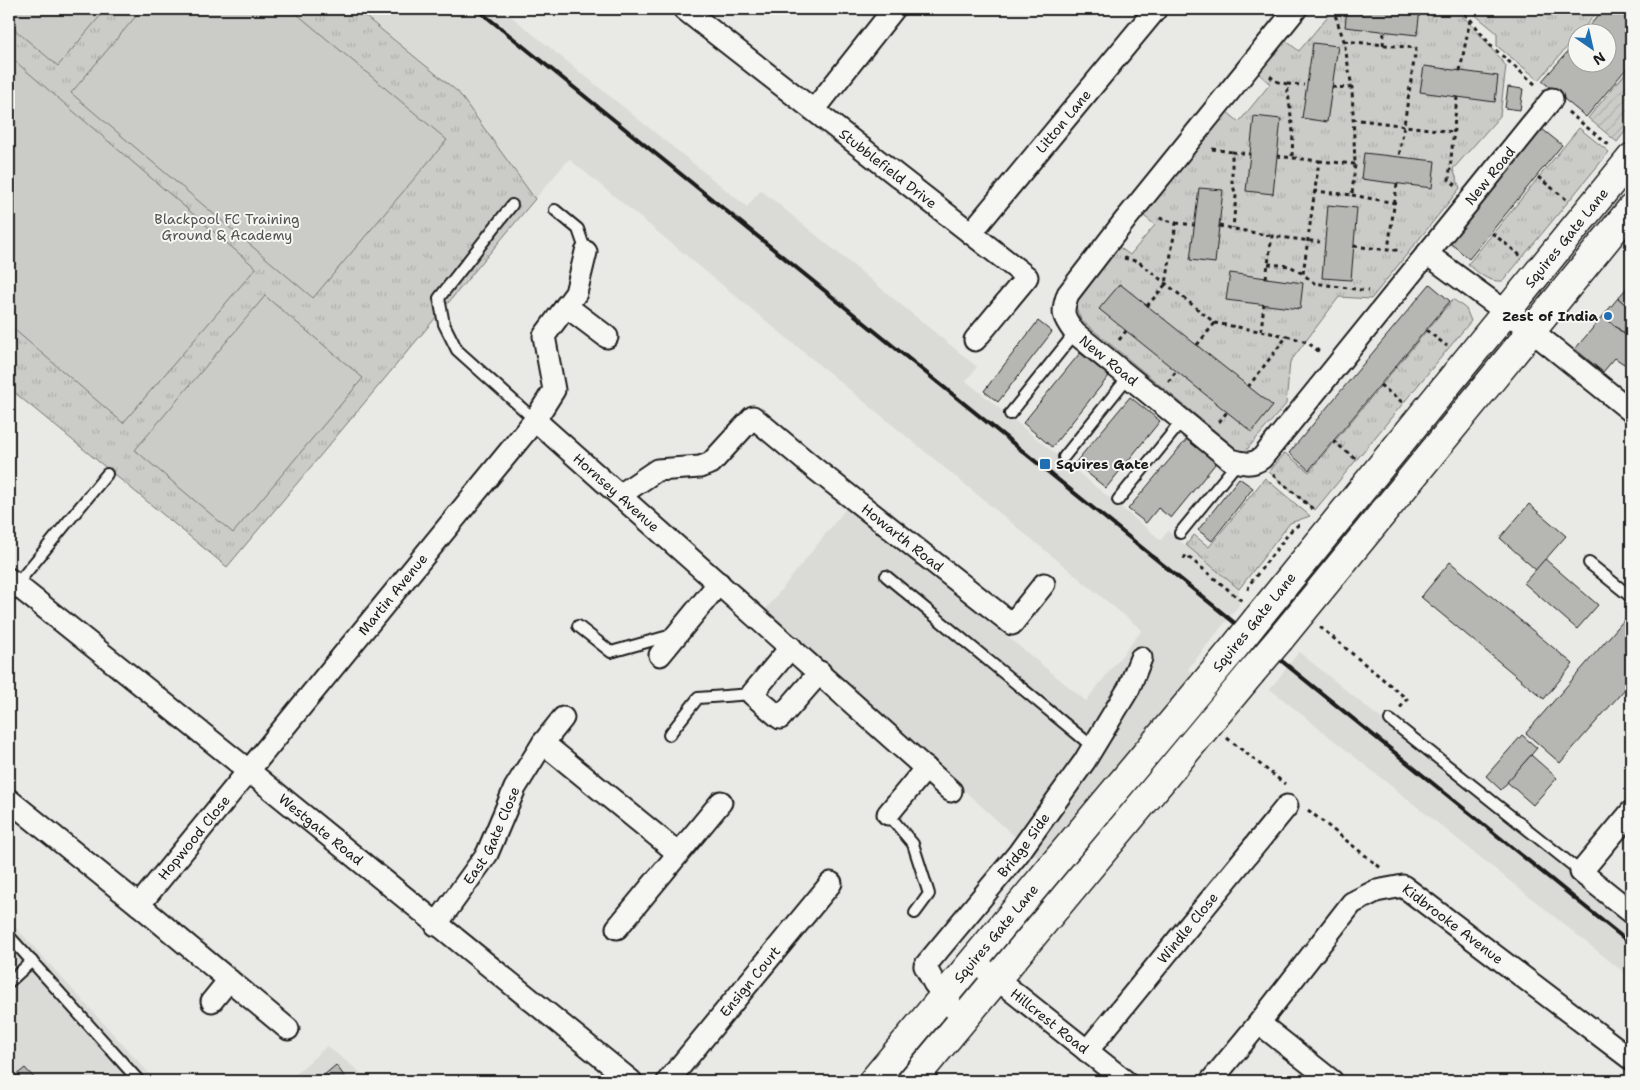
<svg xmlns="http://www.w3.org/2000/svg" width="1640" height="1090" font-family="'Shantell Sans',sans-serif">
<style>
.built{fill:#dadad6}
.grass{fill:url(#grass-tufts);stroke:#747472}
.garden{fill:url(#garden-furrows);stroke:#747472}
.pitch{fill:#cbcbc7;stroke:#747472}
.building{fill:#b6b6b3;stroke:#1c1c1c}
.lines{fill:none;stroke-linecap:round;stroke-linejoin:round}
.lane-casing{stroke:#1c1c1c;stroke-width:14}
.street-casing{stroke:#1c1c1c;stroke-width:25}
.primary-casing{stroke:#1c1c1c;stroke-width:31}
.path{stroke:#1c1c1c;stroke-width:3;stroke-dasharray:4 4;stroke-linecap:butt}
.lane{stroke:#f6f6f2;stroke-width:10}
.street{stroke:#f6f6f2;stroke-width:21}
.primary{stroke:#f6f6f2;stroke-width:28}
.rail{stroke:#1c1c1c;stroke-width:4}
.primary-bridge-casing{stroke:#1c1c1c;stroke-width:31;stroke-linecap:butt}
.primary-bridge{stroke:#f6f6f2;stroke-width:28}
.poi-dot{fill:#1f6fb2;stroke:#f6f6f2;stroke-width:2}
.labels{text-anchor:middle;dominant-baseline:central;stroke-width:4;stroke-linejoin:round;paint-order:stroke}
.street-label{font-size:14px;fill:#1c1c1c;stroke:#f6f6f2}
.park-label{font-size:14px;fill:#51514f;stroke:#f6f6f2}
.poi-label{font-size:14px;font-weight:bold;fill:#1c1c1c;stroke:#f6f6f2;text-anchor:end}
</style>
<defs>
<pattern id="grass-tufts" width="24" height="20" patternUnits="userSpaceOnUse" patternTransform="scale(1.25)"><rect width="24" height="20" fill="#cbcbc7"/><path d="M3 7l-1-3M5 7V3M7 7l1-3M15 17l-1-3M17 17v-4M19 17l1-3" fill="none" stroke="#aeaeaa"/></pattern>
<pattern id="garden-furrows" width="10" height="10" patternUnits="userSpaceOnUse" patternTransform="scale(1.25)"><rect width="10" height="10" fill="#cbcbc7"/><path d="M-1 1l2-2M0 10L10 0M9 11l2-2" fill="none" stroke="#aeaeaa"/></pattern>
</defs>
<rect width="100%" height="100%" fill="#e9e9e5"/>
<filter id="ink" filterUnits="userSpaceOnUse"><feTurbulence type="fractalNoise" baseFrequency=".02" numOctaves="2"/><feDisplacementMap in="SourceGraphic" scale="10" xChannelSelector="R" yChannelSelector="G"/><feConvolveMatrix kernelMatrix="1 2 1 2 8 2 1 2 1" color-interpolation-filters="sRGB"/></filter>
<g filter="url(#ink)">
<g class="built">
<path d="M356,9H502L747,207L761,190L977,367L966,381L1161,540L1168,531L1239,589V605L1188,669L1204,683L1049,868L766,609L848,506L1086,701L1142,630L569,159L535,199L458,92Z"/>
<path d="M1299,652L1631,922V978L1270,689Z"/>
<path d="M9,919L20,932L156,1081H9Z"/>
<path d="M327,1046L371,1081H288Z"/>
</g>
<g class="grass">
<path d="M9,9H356L458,92L535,199L227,567L9,388Z"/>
<path d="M1331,9H1454L1469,22L1506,66L1500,116L1453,169L1460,188L1371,299L1339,297L1290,362L1286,404L1243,454L1081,320L1075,305L1119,247L1130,255L1155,225L1144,216L1226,111L1239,122L1270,84L1258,73L1285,40L1299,51L1332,11Z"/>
<path d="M1468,9H1596L1598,11L1580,32H1578L1577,35L1539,80L1497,46V33Z"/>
<path d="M1579,128L1609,152L1503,281C1487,282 1480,274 1468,264Z"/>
<path d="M1453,299L1466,309L1471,321L1315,510L1269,472L1285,453L1309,472Z"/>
<path d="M1265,478L1310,516L1290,523L1239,589L1186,545L1194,535L1209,547Z"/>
</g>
<path class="garden" d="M1631,66V124L1617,142L1588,118Z"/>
<g class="pitch">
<path d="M9,9H106L58,66L9,25Z"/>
<path d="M142,9H291L447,140L313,298L71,93Z"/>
<path d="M9,56L256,268L123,423L9,325Z"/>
<path d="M265,296L363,378L233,533L135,450Z"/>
</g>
<g class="building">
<path d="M1347,9H1420L1417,35L1345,27Z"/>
<path d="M1602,9H1631V63L1586,117L1542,81L1578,40V62H1608V32H1584L1603,10Z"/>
<path d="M1313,43L1338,46L1327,122L1302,118Z"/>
<path d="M1424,66L1498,76L1495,102L1420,92Z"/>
<path d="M1508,87L1523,89L1520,110L1505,108Z"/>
<path d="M1254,116L1281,119L1273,194L1246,191Z"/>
<path d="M1542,129L1562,145L1469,259L1449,242Z"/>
<path d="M1364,153L1435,161L1432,188L1361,179Z"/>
<path d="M1199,188L1223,190L1215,263L1190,260Z"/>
<path d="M1328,205L1357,208L1351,280L1322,278Z"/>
<path d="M1230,273L1303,283L1300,309L1226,300Z"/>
<path d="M1631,283V310L1618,298Z"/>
<path d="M1120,284L1273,406L1252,432L1099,309Z"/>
<path d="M1430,284L1450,301L1309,470L1289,453Z"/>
<path d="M1618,298L1631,310V339L1603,316Z"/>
<path d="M1603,316L1631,340V355L1624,364L1615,358L1603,372L1575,349Z"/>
<path d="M1038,321L1052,332L998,402L984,391Z"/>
<path d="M1080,353L1109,376L1052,447L1023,423Z"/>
<path d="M1130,397L1160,421L1106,488L1075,463Z"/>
<path d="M1187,439L1216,463L1171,518L1158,508L1146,523L1128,509Z"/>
<path d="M1239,478L1253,488L1212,541L1198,530Z"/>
<path d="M1529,504L1566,536L1536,570L1500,538Z"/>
<path d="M1545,559L1598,605L1577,629L1524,583Z"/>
<path d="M1450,562L1573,664L1544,699L1421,597Z"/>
<path d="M1631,612V676L1628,679L1631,682L1560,763L1526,733Z"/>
<path d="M1522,735L1537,748L1501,790L1486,776Z"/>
<path d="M1531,755L1557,778L1533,805L1507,782Z"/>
<path d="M336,1065L348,1081H317Z"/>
<path d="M25,1068L37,1081H9Z"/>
</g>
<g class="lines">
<g class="lane-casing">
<g id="lane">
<path d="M512,205L439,298L444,324L457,350L535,420"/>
<path d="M555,210L578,229L586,252"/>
<path d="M1010,414L1075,333"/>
<path d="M1064,457L1128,377"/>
<path d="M1118,500L1182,421"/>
<path d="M1180,533L1238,462"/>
<path d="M1589,563L1631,597"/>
<path d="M886,576L1093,747"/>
<path d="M16,585L107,474"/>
<path d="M578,626L611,652L672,635"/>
<path d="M1390,720L1581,872"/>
<path d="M669,735L698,698L752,694"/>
<path d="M888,814L913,844L929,894L915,913"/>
<path d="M9,936L139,1081"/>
<path d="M9,982L32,961"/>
</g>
</g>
<g class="street-casing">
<g id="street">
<path id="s1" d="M684,9L1027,277L975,340"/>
<path id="s2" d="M1296,9L1126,219L1068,294C1061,313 1063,317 1075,333L1231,460C1242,463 1252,466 1262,458L1552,99"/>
<path d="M814,110L894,9"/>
<path id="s3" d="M971,233L1156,9"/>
<path d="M1427,254L1532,331L1631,411"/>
<path d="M566,306L607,337"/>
<path id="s4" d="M535,420L951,791"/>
<path id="s5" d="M620,495L657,470L700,467L711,463L753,417L814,468L1012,624L1044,584"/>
<path id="s6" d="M9,579L249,771L631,1081"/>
<path d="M791,647L752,694L780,718L820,672"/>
<path d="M660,655L719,583"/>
<path d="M543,743L678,853"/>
<path id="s7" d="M9,800L139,905L535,420L554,390L544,336L576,293L586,252"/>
<path d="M1631,812L1581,872L1631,912"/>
<path d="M888,814L926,768"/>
<path d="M139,905L288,1029"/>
<path id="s8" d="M436,925L487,854L515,788L543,743L563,718"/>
<path d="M617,928L721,802"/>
<path id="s9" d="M973,960L1125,1081"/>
<path d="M212,1001L229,980"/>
<path id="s10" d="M962,1019L934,983L925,966L1018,854L1084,762L1129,688L1141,658"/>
<path d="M1259,1023L1332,1081"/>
<path id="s11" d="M1087,1051L1287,806"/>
<path id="s12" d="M668,1081L831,883"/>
<path id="s13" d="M1211,1081L1259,1023L1352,903L1376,891L1403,886L1631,1059"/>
</g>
</g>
<g class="primary-casing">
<g id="primary">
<path id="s14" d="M1257,619L1631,158"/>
<path d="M1280,639L1631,209"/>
<path id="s15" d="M873,1081L1229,654"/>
<path d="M912,1081L1251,673"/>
</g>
</g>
<g class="path">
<path d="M1458,9L1470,19L1492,47L1536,85"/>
<path d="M1344,41L1416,48L1399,157"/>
<path d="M1383,45L1384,32"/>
<path d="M1460,71L1470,20"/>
<path d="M1270,76L1275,81L1287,84L1293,132L1292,158"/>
<path d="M1287,84L1304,85"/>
<path d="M1332,87L1352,88"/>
<path d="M1568,112L1609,145"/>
<path d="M1352,119L1453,132"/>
<path d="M1212,149L1232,152V182L1236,196L1233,228"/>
<path d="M1232,152L1250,154"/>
<path d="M1277,156L1319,161L1303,274L1314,283L1368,291"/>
<path d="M1319,161L1355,164"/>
<path d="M1538,177L1567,200"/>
<path d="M1397,184L1388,250H1398L1401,252"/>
<path d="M1456,185L1449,180L1457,97"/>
<path d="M1314,191L1352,195L1355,164L1352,88L1344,41L1333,9"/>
<path d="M1352,195L1395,203"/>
<path d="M1176,223L1195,225"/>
<path d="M1219,226L1272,236"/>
<path d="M1492,233L1521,256"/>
<path d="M1354,246L1388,250"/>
<path d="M1124,258L1139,262L1215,323L1287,336"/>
<path d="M1268,264L1290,266L1303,274"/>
<path d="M1266,278L1272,236L1320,242"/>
<path d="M1147,306L1166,284L1176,223L1156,217"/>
<path d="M1426,330L1447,346"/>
<path d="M1261,331L1264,304"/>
<path d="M1119,340L1126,331"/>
<path d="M1197,345L1215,323"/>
<path d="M1168,382L1177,370"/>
<path d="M1380,385L1402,402"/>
<path d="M1248,387L1287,336L1307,342L1321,353"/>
<path d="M1219,422L1227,412"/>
<path d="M1333,441L1356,459"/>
<path d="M1273,475L1314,510"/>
<path d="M1184,559L1186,555L1242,601"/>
<path d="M1248,590L1249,585L1293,528L1299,525"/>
<path d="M1320,627L1407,699L1400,708"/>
<path d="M1227,738L1285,784"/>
<path d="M1308,810L1381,868"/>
</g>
<use href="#lane" class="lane"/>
<use href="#street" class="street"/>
<use href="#primary" class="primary"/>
<path class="rail" d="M477,9L1631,944"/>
<g class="primary-bridge-casing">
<g id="primary-bridge">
<path d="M1229,654L1257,619"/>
<path d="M1251,673L1280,639"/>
</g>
</g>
<use href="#primary-bridge" class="primary-bridge"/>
</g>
</g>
<g class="poi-dot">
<circle cx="1608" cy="316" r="5"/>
<rect x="1039" y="458" width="12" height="12" rx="2.5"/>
</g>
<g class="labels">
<g class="street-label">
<text stroke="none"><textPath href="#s3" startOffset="145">Litton Lane</textPath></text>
<text stroke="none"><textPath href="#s1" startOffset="259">Stubblefield Drive</textPath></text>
<text stroke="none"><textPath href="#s2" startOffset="1004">New Road</textPath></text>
<text stroke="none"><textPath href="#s14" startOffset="491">Squires Gate Lane</textPath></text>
<text stroke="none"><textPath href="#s2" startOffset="451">New Road</textPath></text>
<text stroke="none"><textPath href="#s4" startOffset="109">Hornsey Avenue</textPath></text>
<text stroke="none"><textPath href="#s5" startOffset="354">Howarth Road</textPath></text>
<text stroke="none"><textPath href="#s7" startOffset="568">Martin Avenue</textPath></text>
<text transform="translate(1254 622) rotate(-51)">Squires Gate Lane</text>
<text stroke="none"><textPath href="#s6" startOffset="400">Westgate Road</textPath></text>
<text stroke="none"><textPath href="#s8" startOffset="106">East Gate Close</textPath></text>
<text stroke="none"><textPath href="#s7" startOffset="254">Hopwood Close</textPath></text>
<text stroke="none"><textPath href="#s10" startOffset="221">Bridge Side</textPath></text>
<text stroke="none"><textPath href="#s13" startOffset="344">Kidbrooke Avenue</textPath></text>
<text stroke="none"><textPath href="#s11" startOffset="159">Windle Close</textPath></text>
<text stroke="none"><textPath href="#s15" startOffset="192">Squires Gate Lane</textPath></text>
<text stroke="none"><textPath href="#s12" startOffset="129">Ensign Court</textPath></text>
<text stroke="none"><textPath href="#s9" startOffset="98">Hillcrest Road</textPath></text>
</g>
<g class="park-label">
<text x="227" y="219">Blackpool FC Training<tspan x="227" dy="16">Ground &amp; Academy</tspan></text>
</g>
<g class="poi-label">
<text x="1598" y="316">Zest of India</text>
<text x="1056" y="464" text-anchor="start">Squires Gate</text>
</g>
</g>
<rect width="1640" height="1090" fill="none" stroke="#f6f6f2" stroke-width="30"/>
<rect x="15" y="15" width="1610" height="1060" fill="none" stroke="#1c1c1c" stroke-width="2" filter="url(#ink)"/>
<g transform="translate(1592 48) rotate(146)"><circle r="24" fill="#f6f6f2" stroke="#9f9f9c"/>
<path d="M0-4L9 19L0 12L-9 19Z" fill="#1f6fb2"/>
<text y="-8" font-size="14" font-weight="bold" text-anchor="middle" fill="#1c1c1c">N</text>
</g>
</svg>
